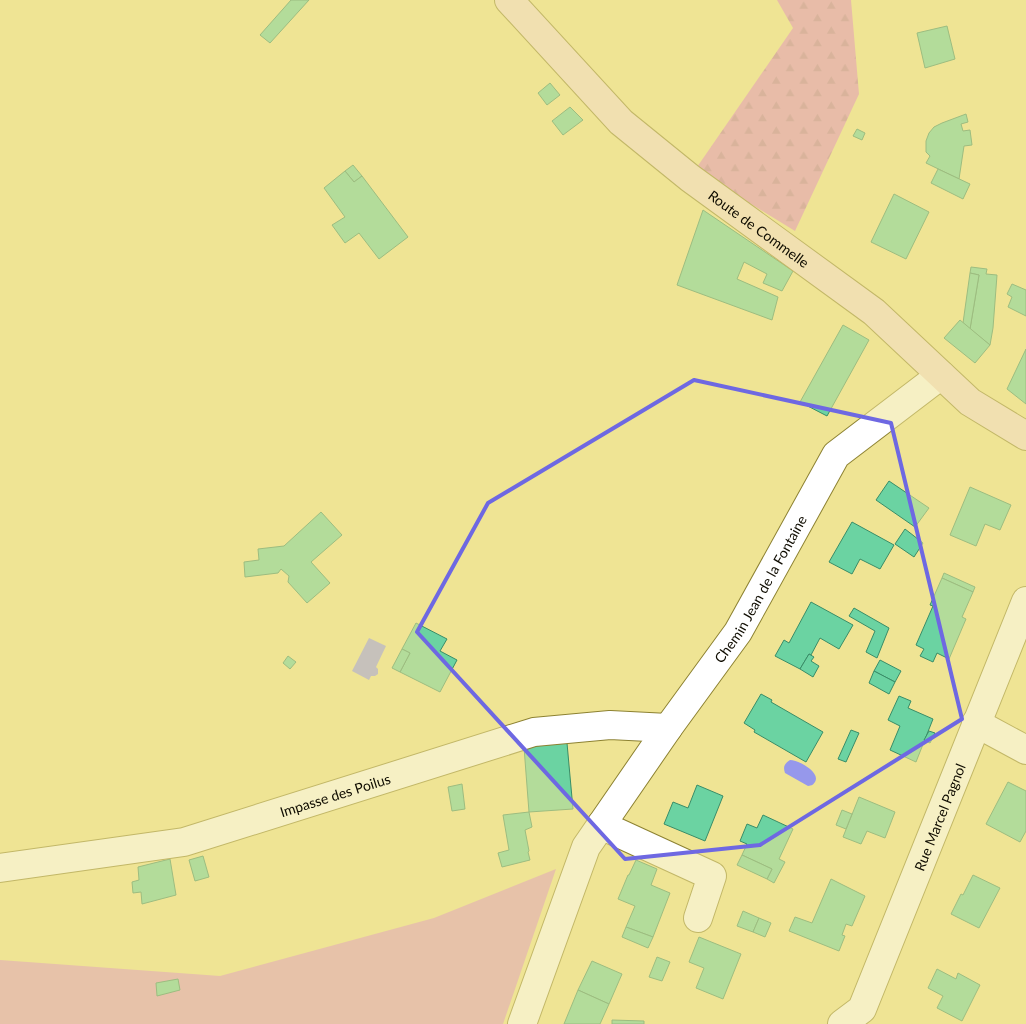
<svg xmlns="http://www.w3.org/2000/svg" width="1026" height="1024" font-family="Lato,sans-serif">
<style>
.grass{fill:#de99c4}
.forest{fill:url(#forest-firs)}
.water{fill:#9698eb}
.building{fill:#6bd3a2;stroke:#398d68}
.lines{fill:none;stroke-linecap:round;stroke-linejoin:round}
.street-casing{stroke:#8d8232;stroke-width:30}
.secondary-casing{stroke:#8d8232;stroke-width:30}
.street{stroke:#fff;stroke-width:28}
.secondary{stroke:#f4dcd3;stroke-width:28}
.marked{fill:none;stroke:#6e68e2;stroke-width:4;stroke-linejoin:round}
.labels{text-anchor:middle;dominant-baseline:central;stroke-width:4;stroke-linejoin:round;paint-order:stroke}
.street-label{font-size:14px;fill:#0f0c00;stroke:#efe494}
</style>
<defs>
<pattern id="forest-firs" width="22" height="20" patternUnits="userSpaceOnUse" patternTransform="scale(1.25)"><rect width="22" height="20" fill="#e08dc2"/><path d="M5 1l3.5 6h-7zM16 11l3.5 6h-7z" fill="#bf78a5"/></pattern>
</defs>
<rect width="100%" height="100%" fill="#efe494"/>
<path class="grass" d="M556,869L503,1024H0V960L220,976L434,918Z"/>
<path class="forest" d="M777,0H851L859,94L795,231L695,170L793,28Z"/>
<g class="water">
<path d="M369,638L386,646L376,667L378,669V674L375,676H371L369,680L352,671Z"/>
<path d="M790,760C798,760 821,772 815,782C812,786 812,785 808,786L785,773C783,767 784,764 790,760Z"/>
</g>
<g class="building">
<path d="M291,0H309L270,43L260,35Z"/>
<path d="M947,26L955,59L925,68L917,33Z"/>
<path d="M550,83L560,95L547,105L538,93Z"/>
<path d="M570,107L583,120L563,135L552,121Z"/>
<path d="M966,114L968,122L961,124L963,131L970,130L972,145L964,146L959,179L926,163L930,156L926,152V141L929,133L934,127L942,123Z"/>
<path d="M857,129L865,133L862,140L853,136Z"/>
<path d="M353,165L362,176L354,182L345,171Z"/>
<path d="M938,169L970,184L963,199L931,183Z"/>
<path d="M345,171L354,182L362,176L408,237L379,259L359,233L345,243L332,225L345,217L324,188Z"/>
<path d="M894,194L929,212L906,259L871,242Z"/>
<path d="M703,210L793,271L782,291L763,283L767,274L744,262L737,279L778,297L772,320L677,285Z"/>
<path d="M971,267L987,269L986,274L997,275L993,328L990,345L970,329L979,275L970,273Z"/>
<path d="M970,273L979,275L970,329L963,323Z"/>
<path d="M1012,284L1026,290V316L1008,307L1012,297L1007,294Z"/>
<path d="M960,320L990,345L975,363L944,338Z"/>
<path d="M843,325L869,340L827,416L800,402Z"/>
<path d="M1026,349V404L1007,389Z"/>
<path d="M889,481L929,508L915,527L876,500Z"/>
<path d="M970,487L1011,505L1000,530L985,524L976,546L950,535Z"/>
<path d="M321,512L342,535L311,562L330,583L307,603L288,582L289,576L281,569L278,573L245,577L244,562L259,560L258,549L284,546Z"/>
<path d="M852,522L894,545L880,569L860,559L852,574L829,562Z"/>
<path d="M905,529L923,543L914,557L895,544Z"/>
<path d="M944,573L975,587L973,592L942,578Z"/>
<path d="M942,578L973,592L962,617L966,619L949,659L937,653L933,662L920,656L924,649L916,645L933,606L930,605Z"/>
<path d="M811,602L853,625L839,649L820,638L811,655L809,654L800,669L775,656L784,640L789,643Z"/>
<path d="M854,608L889,628L877,658L866,652L875,631L849,616Z"/>
<path d="M416,623L447,639L440,651L457,660L440,692L400,672L410,653L402,649Z"/>
<path d="M402,649L410,653L400,672L392,668Z"/>
<path d="M809,654L814,657L811,661L819,666L813,677L800,669Z"/>
<path d="M288,656L296,662L290,669L283,663Z"/>
<path d="M880,660L901,671L895,682L874,671Z"/>
<path d="M874,671L895,682L889,694L869,683Z"/>
<path d="M761,694L772,700L771,702L823,732L806,762L754,732L755,730L744,723Z"/>
<path d="M899,696L911,701L908,708L933,719L916,762L890,750L900,726L888,720Z"/>
<path d="M851,730L859,733L846,762L838,759Z"/>
<path d="M929,731L935,733L930,743L924,740Z"/>
<path d="M567,743L573,809L529,812L524,747Z"/>
<path d="M1008,782L1026,791V831L1020,842L986,824Z"/>
<path d="M462,784L465,809L452,811L448,787Z"/>
<path d="M697,785L723,796L705,841L664,824L673,802L688,808Z"/>
<path d="M859,797L895,812L885,838L867,831L861,844L843,837Z"/>
<path d="M842,810L852,814L846,829L836,825Z"/>
<path d="M529,812L532,827L525,830L529,851L528,852L530,860L502,867L498,853L509,850L503,815Z"/>
<path d="M763,815L793,829L779,859L785,862L774,883L767,879L772,869L742,855L747,844L740,841L747,824L757,828Z"/>
<path d="M742,855L772,869L767,879L737,865Z"/>
<path d="M203,856L209,877L195,881L189,860Z"/>
<path d="M170,859L176,895L142,904L141,892L133,893L132,882L139,880L138,867Z"/>
<path d="M636,860L657,869L651,885L670,893L653,937L626,927L635,906L618,899L628,875H629Z"/>
<path d="M973,875L1000,888L979,928L951,914L961,894L963,895Z"/>
<path d="M831,879L865,896L852,926L846,924L842,935L845,936L839,951L789,931L795,917L812,923Z"/>
<path d="M743,911L759,918L753,932L737,926Z"/>
<path d="M759,918L771,923L765,937L753,932Z"/>
<path d="M626,927L653,937L648,948L622,937Z"/>
<path d="M699,937L741,954L723,999L696,988L704,968L689,962Z"/>
<path d="M657,957L670,962L662,981L649,977Z"/>
<path d="M592,961L622,974L609,1004L578,990Z"/>
<path d="M937,969L956,979L958,973L980,985L962,1021L937,1008L943,996L928,988Z"/>
<path d="M178,979L180,990L157,996L156,983Z"/>
<path d="M578,990L609,1004L600,1024H564Z"/>
<path d="M612,1020L644,1021V1024H612Z"/>
</g>
<g class="lines">
<g class="street-casing">
<g id="street">
<path d="M976,723L1026,750"/>
<path d="M601,825L712,876L698,918"/>
<path id="s1" d="M0,868L184,842L534,732L610,725L668,728"/>
<path id="s2" d="M522,1024L586,847L668,728L738,632L836,455L941,375"/>
<path id="s3" d="M842,1024L862,1009L1026,601"/>
</g>
</g>
<g class="secondary-casing">
<g id="secondary">
<path id="s4" d="M509,0L621,122L690,178L874,312L970,402L1026,436"/>
</g>
</g>
<use href="#street" class="street"/>
<use href="#secondary" class="secondary"/>
</g>
<path d="M0 0H1026V1024H0ZM694,380L891,423L962,719L760,845L625,859L417,632L488,503Z" fill="#efe494" fill-opacity=".55" fill-rule="evenodd"/>
<path class="marked" d="M694,380L891,423L962,719L760,845L625,859L417,632L488,503Z"/>
<g class="labels">
<g class="street-label">
<text stroke="none"><textPath href="#s4" startOffset="340">Route de Commelle</textPath></text>
<text stroke="none"><textPath href="#s2" startOffset="500">Chemin Jean de la Fontaine</textPath></text>
<text stroke="none"><textPath href="#s1" startOffset="344">Impasse des Poilus</textPath></text>
<text stroke="none"><textPath href="#s3" startOffset="232">Rue Marcel Pagnol</textPath></text>
</g>
</g>
</svg>
